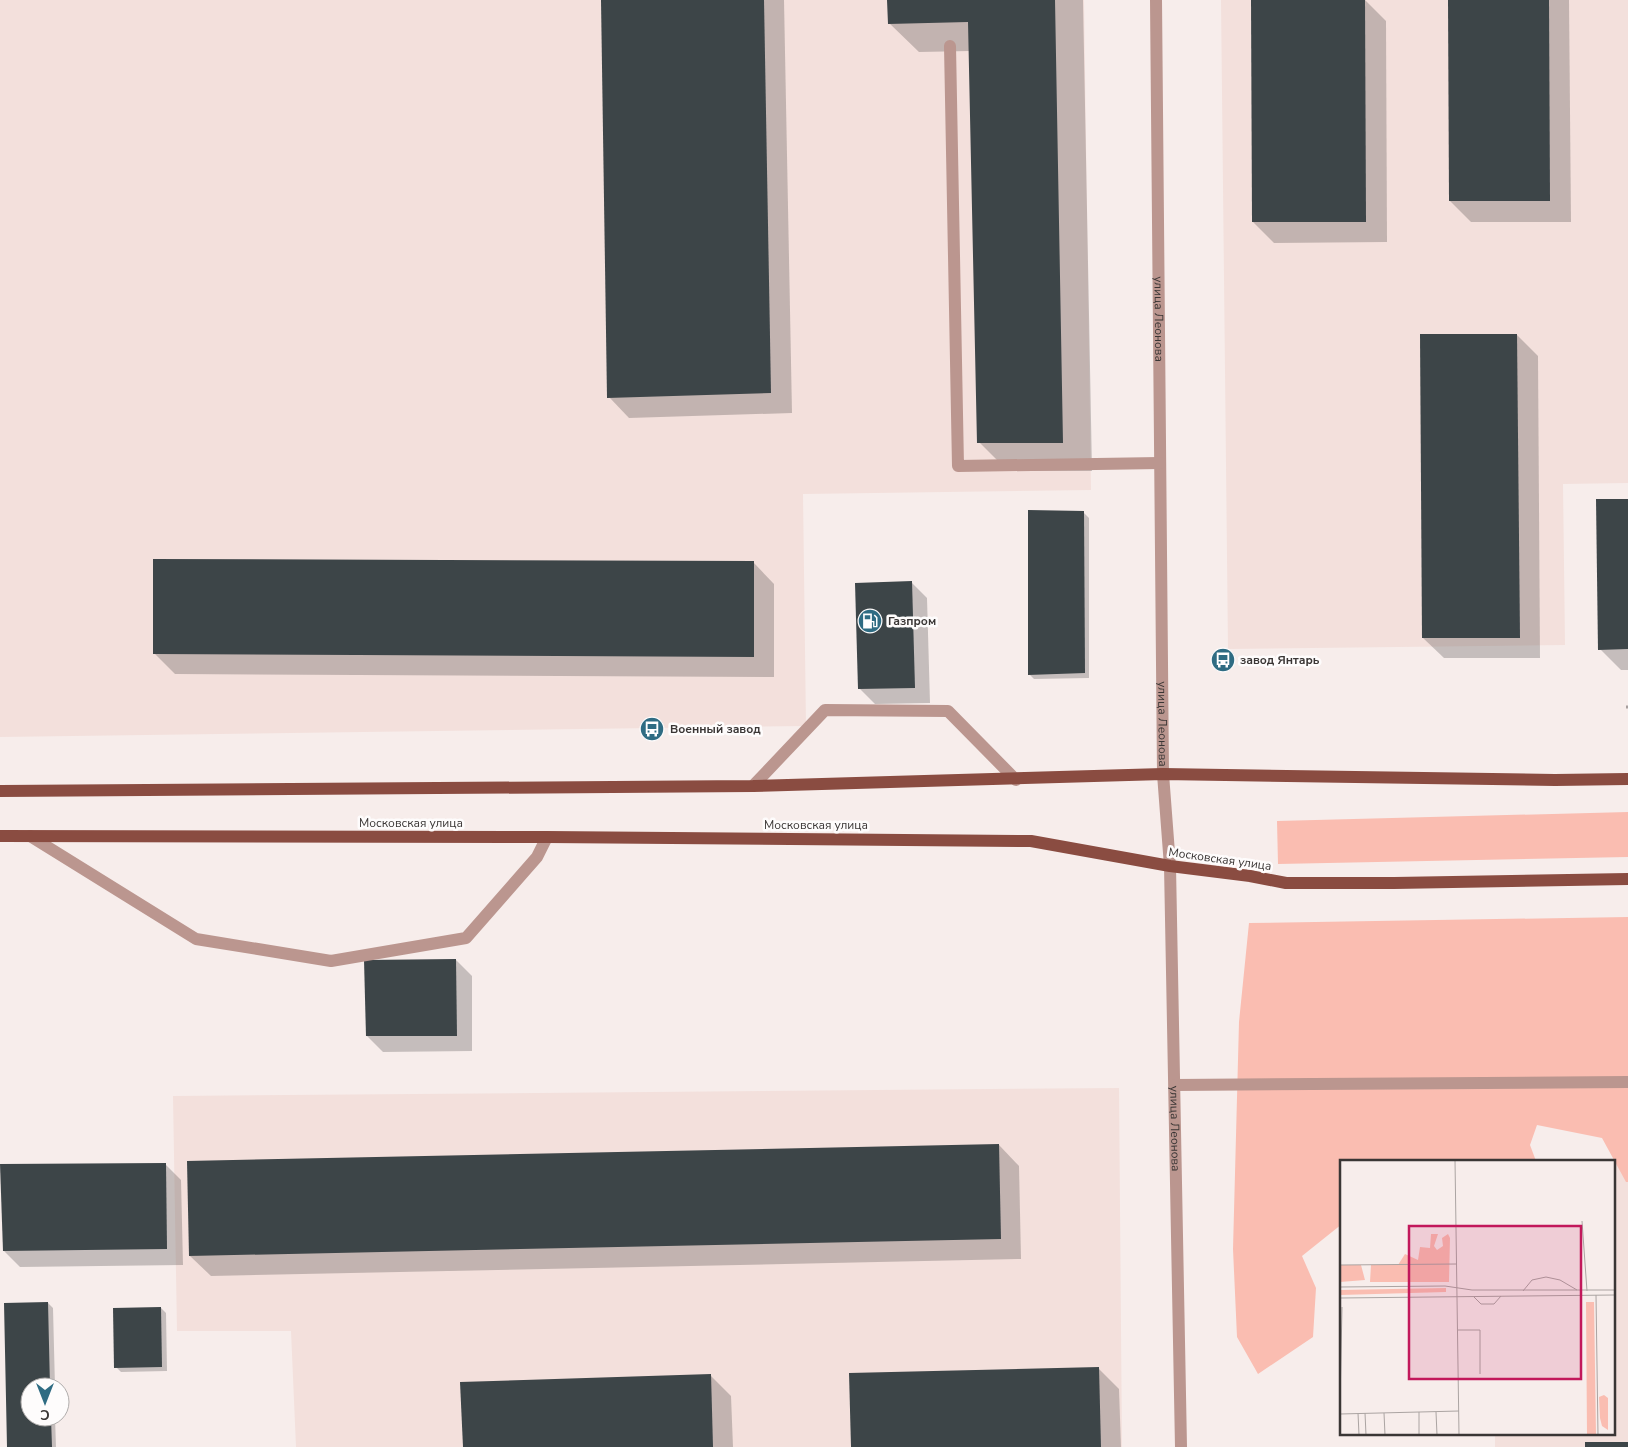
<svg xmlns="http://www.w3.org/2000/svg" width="1628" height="1447" font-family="'Nunito Sans',sans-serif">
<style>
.built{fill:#f3e0dc}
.green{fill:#fabdb1}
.shadow{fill:#0003}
.building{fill:#3d4548}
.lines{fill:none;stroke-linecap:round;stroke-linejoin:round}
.path{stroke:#a79f9e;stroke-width:3;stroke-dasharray:4 4;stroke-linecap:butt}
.minor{stroke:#bb968f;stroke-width:12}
.major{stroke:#8a4c41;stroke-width:12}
.labels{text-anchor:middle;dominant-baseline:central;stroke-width:5;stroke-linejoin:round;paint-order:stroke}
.street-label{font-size:12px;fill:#3a3635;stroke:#fefcfc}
.poi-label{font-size:12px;font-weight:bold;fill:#3a3635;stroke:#fefcfc;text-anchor:start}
.inset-road{fill:none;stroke:#aba4a2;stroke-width:1}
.view{fill:#c2185b;fill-opacity:0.15;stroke:#c2185b;stroke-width:2.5}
.inset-edge{fill:none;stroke:#3a3635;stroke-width:2.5}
</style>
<rect width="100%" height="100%" fill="#f7edeb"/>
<g class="built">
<path d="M0,0H1084L1091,490L803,494L806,726L0,737Z"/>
<path d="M1221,0H1628V483L1563,484L1565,645L1228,649Z"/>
<path d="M1119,1088L1122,1447H296L291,1331H177L173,1096Z"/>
<path d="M1614,1163H1628V1447H1495V1433H1614Z"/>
</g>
<g class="green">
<path d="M1628,812V857L1278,864L1277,821Z"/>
<path d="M1628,917V1182H1626L1602,1138L1537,1125L1530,1145L1536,1161H1342V1224L1302,1256L1316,1288L1313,1337L1258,1374L1237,1337L1233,1249L1239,1022L1249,923Z"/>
</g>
<g class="shadow">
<path d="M602,0H784L792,413L629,418L609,397Z"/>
<path d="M888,0H1083L1092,471H1008L979,442L970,51L919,52L889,23Z"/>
<path d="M1365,0L1386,21L1387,242L1274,243L1253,222Z"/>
<path d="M1450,0H1569L1571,222H1471L1450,201Z"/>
<path d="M1517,335L1538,356L1540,658H1444L1423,638Z"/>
<path d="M1628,500V670H1621L1600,649Z"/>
<path d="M1084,513L1089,518V678L1034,679L1029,674Z"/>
<path d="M754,563L774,584V677L175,674L154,653Z"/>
<path d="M911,582L927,598L930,703L875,704L859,688Z"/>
<path d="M456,960L472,976V1051L383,1052L367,1036Z"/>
<path d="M999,1145L1019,1166L1021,1259L211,1276L190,1256Z"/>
<path d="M165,1164L181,1180L183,1265L20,1267L4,1251Z"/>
<path d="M48,1303L53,1308L55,1387H30V1417H55L56,1447H8Z"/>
<path d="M161,1308L166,1313L167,1371L121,1372L116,1367Z"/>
<path d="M1098,1368L1119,1389L1121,1447H852Z"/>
<path d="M710,1375L731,1396L733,1447H464Z"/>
</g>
<g class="building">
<path d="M601,0H764L771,393L607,398Z"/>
<path d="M887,0H1055L1063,443H977L968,22L888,24Z"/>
<path d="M1251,0H1365L1366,222H1252Z"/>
<path d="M1448,0H1549L1550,201H1449Z"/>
<path d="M1420,334H1517L1520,638H1422Z"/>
<path d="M1596,499H1628V649L1598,650Z"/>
<path d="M1028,510L1084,511L1085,673L1028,675Z"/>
<path d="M153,559L754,561V657L153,654Z"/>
<path d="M912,581L915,688L858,689L855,583Z"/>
<path d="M456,959L457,1036H366L364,960Z"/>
<path d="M999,1144L1001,1239L189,1256L187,1161Z"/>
<path d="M166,1163L167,1249L3,1251L0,1164Z"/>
<path d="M48,1302L50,1387H30V1417H51L52,1447H7L4,1303Z"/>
<path d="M161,1307L162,1367L114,1368L113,1308Z"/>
<path d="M1099,1367L1101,1447H851L849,1373Z"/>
<path d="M711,1374L713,1447H463L460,1382Z"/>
<rect x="1585" y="1442" width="43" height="5"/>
</g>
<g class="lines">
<path class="path" d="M1626,707H1628"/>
<g class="minor">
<path id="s1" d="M1156,0L1163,774L1170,866L1181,1447"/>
<path d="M950,46L958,466L1160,463"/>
<path d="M753,786L825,710L948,711L1016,780"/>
<path d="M30,836L196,939L331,961L466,938L537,857L547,837"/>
<path d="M1175,1085L1628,1082"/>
</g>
<g class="major">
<path d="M0,791L753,786L1163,774L1555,780L1628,779"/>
<path d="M0,836L547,837L1031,841L1170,866L1250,876L1286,883H1394L1628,879"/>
</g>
</g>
<defs>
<g id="fuel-disc" transform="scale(1.25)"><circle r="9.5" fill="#2f6c83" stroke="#fefcfc"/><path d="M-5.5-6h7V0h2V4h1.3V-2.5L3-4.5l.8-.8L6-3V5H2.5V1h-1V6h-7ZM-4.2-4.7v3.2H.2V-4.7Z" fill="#fff"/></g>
<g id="bus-disc" transform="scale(1.25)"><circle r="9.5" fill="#2f6c83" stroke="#fefcfc"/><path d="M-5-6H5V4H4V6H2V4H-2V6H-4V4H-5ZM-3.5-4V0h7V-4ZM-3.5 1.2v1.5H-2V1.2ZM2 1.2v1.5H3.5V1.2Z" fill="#fff"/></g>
</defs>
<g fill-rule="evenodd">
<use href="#fuel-disc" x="870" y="621"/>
<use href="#bus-disc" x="1223" y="660"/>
<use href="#bus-disc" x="652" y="729"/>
</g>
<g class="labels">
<g class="street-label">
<text stroke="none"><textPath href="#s1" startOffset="319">улица Леонова</textPath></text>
<text stroke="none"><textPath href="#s1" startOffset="724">улица Леонова</textPath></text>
<text x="411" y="823">Московская улица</text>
<text x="816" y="825">Московская улица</text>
<text transform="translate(1220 859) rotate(8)">Московская улица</text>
<text stroke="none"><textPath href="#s1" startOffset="1129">улица Леонова</textPath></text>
</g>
<g class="poi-label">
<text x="888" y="621">Газпром</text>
<text x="1240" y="660">завод Янтарь</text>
<text x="670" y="729">Военный завод</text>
</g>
</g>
<g transform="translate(1340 1160)">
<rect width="275" height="275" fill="#f7edeb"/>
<path d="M91,74H98L94,86L97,90L103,86L102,78L108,74L110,78L109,122H30L31,105H58L65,94L78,100L80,87L90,88ZM0,105H21L25,120L0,122ZM106,128V132L0,135V130ZM246,142H254L256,275H247ZM264,235L268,238V270L262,266L260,258L259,237Z" fill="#fabdb1"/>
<path class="inset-road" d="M115,0L119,275M242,61L247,131M0,105L117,104M0,127L105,126L132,130H275M183,131L192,120L206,117L220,120L237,130M256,135L258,275M134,137L141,144H154L161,136M0,138L275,135M118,170H140V214M0,242L2,147M79,252V275M96,252L97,275M18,253L19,275M25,253L26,275M44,253L45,275M0,254L119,251"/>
<path class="view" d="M69,66H241V219H69Z"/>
<rect width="275" height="275" class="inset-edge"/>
</g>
<g transform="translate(45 1402) rotate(180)"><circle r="24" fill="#fefcfc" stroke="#b0adac"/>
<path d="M0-4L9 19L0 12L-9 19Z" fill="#2f6c83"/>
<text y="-8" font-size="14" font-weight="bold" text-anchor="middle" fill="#3a3635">С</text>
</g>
</svg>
